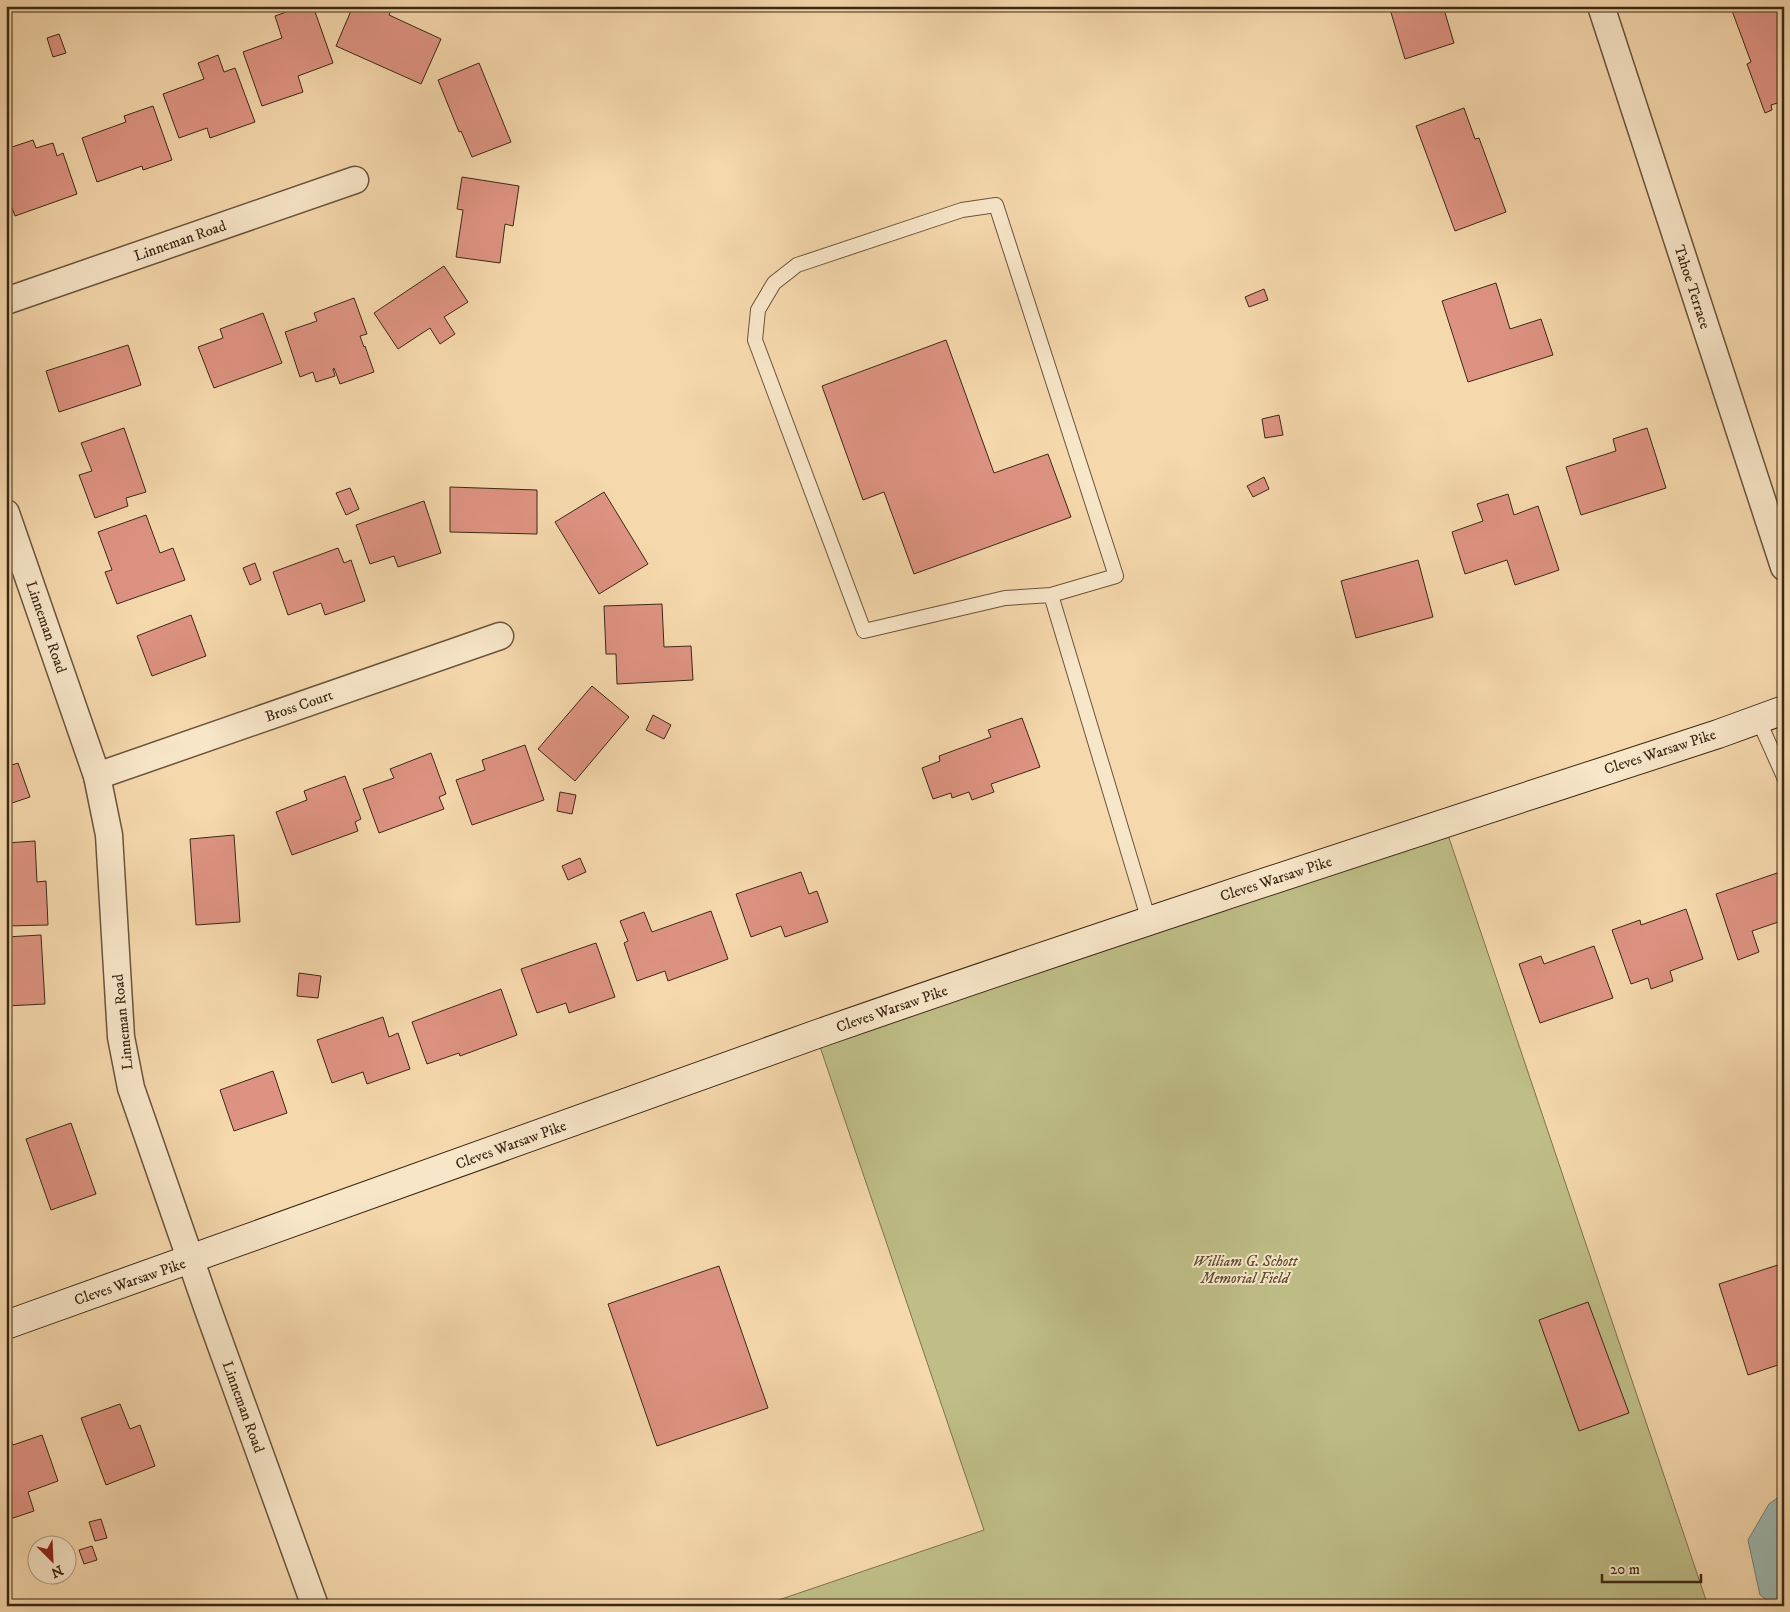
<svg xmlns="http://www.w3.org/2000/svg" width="1790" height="1612" font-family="'IM FELL DW Pica',serif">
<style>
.green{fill:#bfbe87;stroke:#7e734e}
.water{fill:#9db9b1;stroke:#767f73}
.building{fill:#de9382;stroke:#3c2815}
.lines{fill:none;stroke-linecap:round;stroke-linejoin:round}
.lane-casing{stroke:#6a543b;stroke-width:16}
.street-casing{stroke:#6a543b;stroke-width:29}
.secondary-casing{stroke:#3c2815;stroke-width:30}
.lane{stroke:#f8e6c9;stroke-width:14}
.street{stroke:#f8e6c9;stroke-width:26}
.secondary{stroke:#f8e6c9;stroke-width:28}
.labels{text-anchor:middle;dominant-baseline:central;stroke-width:4;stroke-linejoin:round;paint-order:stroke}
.street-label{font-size:15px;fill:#3c2815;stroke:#f8e6c9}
.park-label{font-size:15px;font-style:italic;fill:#5d4e32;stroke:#f8e6c9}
</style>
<rect width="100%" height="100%" fill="#f5d8ac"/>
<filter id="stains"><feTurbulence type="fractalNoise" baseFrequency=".004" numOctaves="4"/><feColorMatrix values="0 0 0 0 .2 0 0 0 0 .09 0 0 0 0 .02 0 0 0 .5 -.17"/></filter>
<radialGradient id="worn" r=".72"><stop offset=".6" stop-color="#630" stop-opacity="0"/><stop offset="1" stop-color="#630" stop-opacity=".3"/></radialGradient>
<path class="green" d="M1444,823L1708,1606H761L984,1530L816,1035Z"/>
<path class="water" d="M1784,1493V1606H1775L1760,1595L1748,1540L1769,1504Z"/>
<g class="building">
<path d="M303,6H313L333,63L298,76L303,92L262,106L243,52L282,38L275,16Z"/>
<path d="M353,6H393L389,15L441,39L421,84L336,46Z"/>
<path d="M1389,6H1443L1454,43L1405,59Z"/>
<path d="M1737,6H1780L1784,16V101L1771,105L1772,110L1765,113L1747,64L1751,62L1731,8Z"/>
<path d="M59,34L66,53L53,57L47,38Z"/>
<path d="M218,55L224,72L235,68L255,122L210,138L207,128L179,138L163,94L204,79L198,63Z"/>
<path d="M479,63L511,142L472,157L461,131L459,132L438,80Z"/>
<path d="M153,106L172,160L143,170L142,166L97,182L82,138L126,122L124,116Z"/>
<path d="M1464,108L1475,139L1479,138L1506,212L1455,231L1416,126Z"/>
<path d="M33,140L36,148L53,143L57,156L63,153L77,194L15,216L6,191V149Z"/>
<path d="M1784,151V168L1778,153Z"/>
<path d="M462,177L519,186L513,226L505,224L500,263L456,257L463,210L457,209Z"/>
<path d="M444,266L468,302L444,317L455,334L440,344L430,328L398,349L374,313Z"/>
<path d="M1496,283L1510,329L1541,319L1553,355L1468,382L1442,301Z"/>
<path d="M1264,289L1268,300L1249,307L1245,297Z"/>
<path d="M354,298L367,334L360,336L364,347L365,346L374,372L340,384L334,368L333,369L335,376L316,382L313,372L300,377L285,332L317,321L314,313Z"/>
<path d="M263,313L282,363L214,388L198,347L223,338L220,329Z"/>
<path d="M946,340L994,473L1048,454L1071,517L914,574L884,492L863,500L822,386Z"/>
<path d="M128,345L141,385L59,412L46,371Z"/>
<path d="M1279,415L1283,435L1265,438L1262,419Z"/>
<path d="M124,428L146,492L126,498L128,506L95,518L79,475L92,471L81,443Z"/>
<path d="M1647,428L1666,488L1581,515L1566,467L1616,451L1613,439Z"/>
<path d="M1264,477L1269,489L1253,497L1247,486Z"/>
<path d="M450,487L537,490V534L450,532Z"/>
<path d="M350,488L359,509L346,515L336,493Z"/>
<path d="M604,492L648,564L599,594L555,522Z"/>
<path d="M1508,494L1514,515L1538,506L1559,570L1515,585L1507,560L1465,574L1452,532L1483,521L1477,504Z"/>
<path d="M424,501L441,553L398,567L394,556L370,564L356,525Z"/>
<path d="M146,515L160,553L173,548L185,580L117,604L105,572L112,570L98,532Z"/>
<path d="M338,548L344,563L351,560L365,601L325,615L321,603L288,615L273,572Z"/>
<path d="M1418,560L1433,617L1356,638L1341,581Z"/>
<path d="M255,563L261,580L250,585L243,568Z"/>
<path d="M662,604L664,647L691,646L693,680L617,684L616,654H606L604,606Z"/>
<path d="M191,615L206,656L152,676L137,636Z"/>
<path d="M592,686L629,717L575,781L538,749Z"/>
<path d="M653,715L671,725L664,739L646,730Z"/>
<path d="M1022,718L1040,767L991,784L994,792L972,800L969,792L952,798L951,793L933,799L922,768L940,761L939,756L991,737L988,730Z"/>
<path d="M525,745L544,800L472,825L456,780L485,770L482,760Z"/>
<path d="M6,747L12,765L18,763L30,797L6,805Z"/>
<path d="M431,753L446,794L439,797L444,809L379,833L363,789L394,778L390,769Z"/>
<path d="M345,776L361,819L355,822L358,831L292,855L276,812L307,800L304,791Z"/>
<path d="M560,792L576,795L572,814L557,811Z"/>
<path d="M234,835L240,922L196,925L190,839Z"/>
<path d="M35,841L37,882L46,881L48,925L6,926V843Z"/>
<path d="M580,858L586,872L568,880L562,866Z"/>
<path d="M1783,871L1784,920L1752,931L1759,952L1738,960L1716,894Z"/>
<path d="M801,872L809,894L817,891L828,922L785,937L781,926L751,937L736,894Z"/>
<path d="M1686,909L1703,959L1670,971L1673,981L1651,989L1648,978L1631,984L1612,930L1640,920L1641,925Z"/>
<path d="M711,911L728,959L668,981L665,971L637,981L624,943L628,941L620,921L644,912L652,932Z"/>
<path d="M41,935L45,1004L6,1006V937Z"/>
<path d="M596,943L615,997L569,1013L566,1003L537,1013L521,969Z"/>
<path d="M1594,946L1613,998L1540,1023L1519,964L1541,956L1544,964Z"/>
<path d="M299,973L321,976L318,998L297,996Z"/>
<path d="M501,989L517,1035L460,1056L459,1053L427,1064L412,1022Z"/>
<path d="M383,1017L389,1037L398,1033L410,1069L367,1084L363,1072L332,1083L317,1040Z"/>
<path d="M273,1071L287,1113L234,1131L220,1090Z"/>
<path d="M71,1123L96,1194L51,1210L26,1139Z"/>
<path d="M1784,1263V1363L1748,1375L1719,1284Z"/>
<path d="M719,1266L768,1408L657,1446L608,1304Z"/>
<path d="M1588,1302L1629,1413L1579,1431L1539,1320Z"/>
<path d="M120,1404L130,1429L140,1425L155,1466L106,1485L81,1418Z"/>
<path d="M9,1434L13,1445L42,1435L58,1481L28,1492L34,1511L7,1520L6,1435Z"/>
<path d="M101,1519L107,1538L95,1541L89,1522Z"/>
<path d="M92,1546L97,1560L84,1564L79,1550Z"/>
</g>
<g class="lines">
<g class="lane-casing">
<g id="lane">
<path d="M1051,595L1005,598L864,631L755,340L758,310L774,283L797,265L962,210L996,205L1116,576L1051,595L1149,921"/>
<path d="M1758,719L1784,777"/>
</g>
</g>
<g class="street-casing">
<g id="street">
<path d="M1601,6L1784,567"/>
<path d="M6,301L355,180"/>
<path d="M6,513L97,776L109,835L121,1037L131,1088L207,1307L315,1606"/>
<path d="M97,776L500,636"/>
</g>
</g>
<g class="secondary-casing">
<path id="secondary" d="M6,1325C278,1230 548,1129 820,1033C1118,929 1418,832 1718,734L1784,710"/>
</g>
<use href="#lane" class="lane"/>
<use href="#street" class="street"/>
<use href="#secondary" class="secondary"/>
</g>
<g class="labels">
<g class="street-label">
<text transform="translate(180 241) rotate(-19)">Linneman Road</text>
<text transform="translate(1692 287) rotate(72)">Tahoe Terrace</text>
<text transform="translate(46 627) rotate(71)">Linneman Road</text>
<text transform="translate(299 706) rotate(-19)">Bross Court</text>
<text transform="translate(1660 752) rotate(-18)">Cleves Warsaw Pike</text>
<text transform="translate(1276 879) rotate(-18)">Cleves Warsaw Pike</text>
<text transform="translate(892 1009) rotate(-19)">Cleves Warsaw Pike</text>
<text transform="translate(123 1022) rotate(-96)">Linneman Road</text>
<text transform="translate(511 1145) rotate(-20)">Cleves Warsaw Pike</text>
<text transform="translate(130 1282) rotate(-19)">Cleves Warsaw Pike</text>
<text transform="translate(243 1407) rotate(70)">Linneman Road</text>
</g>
<g class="park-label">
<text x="1245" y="1261">William G. Schott<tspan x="1245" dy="17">Memorial Field</tspan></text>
</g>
</g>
<rect width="1790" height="1612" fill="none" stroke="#f5d8ac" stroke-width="25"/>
<rect x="8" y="8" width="1775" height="1597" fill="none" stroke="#3c2815" stroke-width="2.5"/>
<rect x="12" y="12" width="1765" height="1587" fill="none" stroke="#3c2815"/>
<g transform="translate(52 1560) rotate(156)"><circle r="24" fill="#f8e6c9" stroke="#ad9a81"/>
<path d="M0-4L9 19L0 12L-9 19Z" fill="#8f2418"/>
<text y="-8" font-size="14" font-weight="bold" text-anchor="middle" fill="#3c2815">N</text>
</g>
<path d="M1602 1574v8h99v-8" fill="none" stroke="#3c2815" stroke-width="2.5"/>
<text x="1610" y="1574" font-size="15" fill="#3c2815" stroke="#f8e6c9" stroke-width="4" paint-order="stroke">20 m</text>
<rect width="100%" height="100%" filter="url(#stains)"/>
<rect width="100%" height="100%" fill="url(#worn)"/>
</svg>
